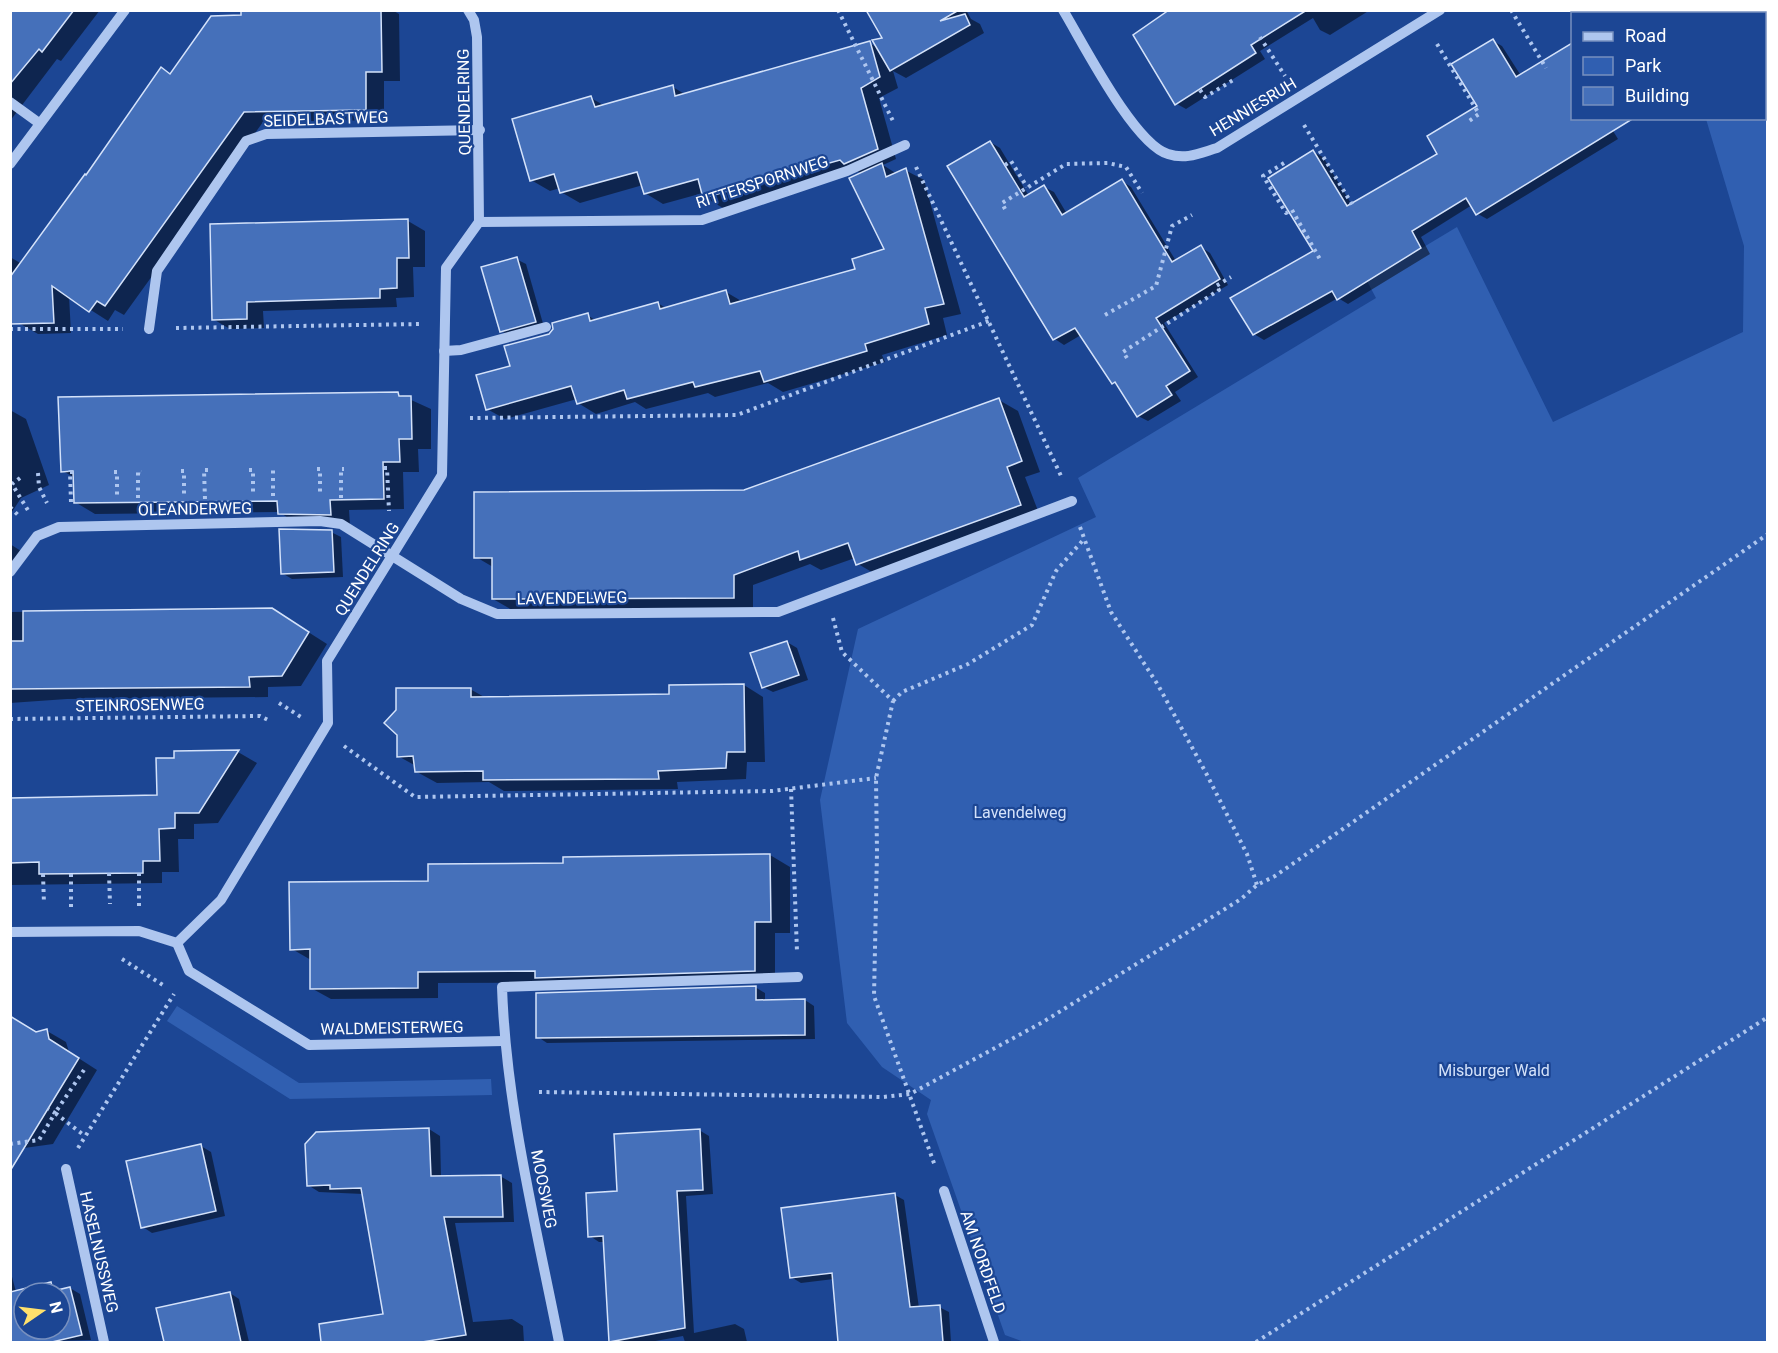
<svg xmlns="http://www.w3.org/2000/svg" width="1778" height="1353" font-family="Roboto,sans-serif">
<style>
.green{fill:#305fb1}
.shadow{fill:#0007;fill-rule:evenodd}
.building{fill:#4570ba;stroke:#d4e2fa;stroke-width:1.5;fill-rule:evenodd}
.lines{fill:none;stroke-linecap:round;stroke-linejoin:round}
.path{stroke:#aec6ef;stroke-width:4;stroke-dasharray:3 4.5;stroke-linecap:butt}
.minor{stroke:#aec6ef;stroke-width:10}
.labels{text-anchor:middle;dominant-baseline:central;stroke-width:4.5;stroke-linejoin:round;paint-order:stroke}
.street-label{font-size:16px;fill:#fff;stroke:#1c4694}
.park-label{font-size:16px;fill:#d4e2fa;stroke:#1c4694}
</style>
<rect width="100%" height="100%" fill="#1c4694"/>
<g class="green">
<path d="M1767,59V1342H1024L1005,1335L927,1114L931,1100L882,1067L847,1023L820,800L858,629L1096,517L1078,478L1376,298L1367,281L1457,227L1553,422L1743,332L1744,246L1706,119L1764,118L1765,61Z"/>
<path d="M177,1006L299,1083L491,1079L492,1095L290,1099L167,1021Z"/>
</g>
<g class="shadow">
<path d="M10,10H100L61,61L57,59L10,121Z"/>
<path d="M243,10H392L399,14L400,81H384V120L263,122L124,315L115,310L108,321L69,296L71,333L38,334L19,323L10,298V257L22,264L87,177L171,75L243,17Z"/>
<path d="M868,10H966L971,19L980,24L984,33L906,78L893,71L898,88L879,98L896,159L883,165L897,174L905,170L924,180L961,314L943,318L947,335L882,355L885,362L783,392L768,383L715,397L708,393L646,409L635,402L596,414L578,403L577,399L505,419L487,409L512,367L549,335L587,315L597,321L658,303L667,309L726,292L743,302L857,270L887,250L862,174L856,170L723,208L704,197L703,193L663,204L645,193L643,185L580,203L561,192L560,188L550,191L531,180L591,98L605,106L673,87L686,95L869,43L878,48L884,39Z"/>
<path d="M1170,10H1370L1330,35L1320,30L1313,18L1260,51L1265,59L1186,109L1177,104Z"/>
<path d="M1631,10H1768V44L1764,46V14H1626Z"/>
<path d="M1493,41L1502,46L1525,82L1572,54V118L1610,126L1618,139L1487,219L1478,214L1472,205L1421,237L1430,254L1348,304L1338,298L1264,340L1254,334L1315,252L1313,152L1323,157L1352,205L1439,154L1479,106Z"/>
<path d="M990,142L1000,148L1029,196L1044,187L1054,192L1067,214L1122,181L1131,187L1176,261L1201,247L1210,253L1228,285L1164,323L1198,377L1175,392L1181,401L1148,421L1138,416L1081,335L1064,345L1055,339L949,167Z"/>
<path d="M408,221L425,231V267H413L414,297L396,298L397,307L263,311L264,328L230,329L213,319L211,225Z"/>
<path d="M516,259L526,264L544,327L511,336L501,331Z"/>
<path d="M398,394L431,409V449H418L419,472H403L404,509L349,510L350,525H299L279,512L95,514L75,502V478L63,471Z"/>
<path d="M999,400L1018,411L1040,472L1025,477L1040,516L877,575L858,564L855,558L821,570L810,564L753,585V608L512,610L493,599V567L476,557L744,491Z"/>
<path d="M10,410L26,419L49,485L21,498L10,515Z"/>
<path d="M331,532L341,537L343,577L292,579L282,573Z"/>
<path d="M10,544L24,553L10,574Z"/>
<path d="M272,609L327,644L301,686L268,687V697L67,699L10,703V612Z"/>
<path d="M787,642L797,648L808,680L773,692L763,687Z"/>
<path d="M744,685L763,697L765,762H747L746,779L677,782L678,789L504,791L489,782L437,783L417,772L416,766L398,756L470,689L486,698L671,695Z"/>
<path d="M176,752H238L257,763L218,823L194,824V839H178L179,872H162V883L10,885V799L158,796L175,759Z"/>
<path d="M770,855L790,867V933H775V982L438,983V998L331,999L311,988V960L292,949L429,882L564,864Z"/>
<path d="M755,987L765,993V1001L805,1000L814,1006L815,1039L547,1043L538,1037Z"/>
<path d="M47,1031L66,1042L69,1052L97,1070L53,1144L10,1150L36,1033Z"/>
<path d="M429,1129L440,1136L441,1177L500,1176L512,1183L514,1222L455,1223L473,1322L512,1319L523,1326L524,1342H384L380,1316L384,1315L363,1194L319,1192L308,1185Z"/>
<path d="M699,1130L709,1136L713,1194L686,1196L694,1333L735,1324L744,1329L747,1342H685L683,1336L650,1342H611L605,1242H599L590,1236L619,1192Z"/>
<path d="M201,1146L211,1152L225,1216L152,1233L143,1227Z"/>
<path d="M895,1195L904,1200L919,1308L939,1307L949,1312L951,1342H839L834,1279L801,1283L791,1277Z"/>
<path d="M10,1269L16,1292L51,1284L61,1290L70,1288L80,1294L91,1340L10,1342ZM24,1293H60V1329H24Z"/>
<path d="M230,1293L239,1299L249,1342H165L158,1310Z"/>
</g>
<g class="building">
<path d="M10,10H74L42,52L39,49L10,84Z"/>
<path d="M241,10H381L382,72H366V110L244,112L105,306L97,301L89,312L52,286L54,323L10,324V277L85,174L86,175L161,67L170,74L211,16L241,15Z"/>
<path d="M866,10H959L940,21L965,14L970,25L890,71L872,40L882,38Z"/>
<path d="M1169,10H1307L1251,45L1256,53L1175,105L1133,35Z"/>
<path d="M1493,39L1516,77L1572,43V118H1634L1476,215L1466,198L1412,231L1421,248L1337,300L1332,291L1253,335L1230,298L1313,251L1268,178L1313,150L1347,206L1437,154L1427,136L1477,106L1451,64Z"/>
<path d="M870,41L880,77L861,88L878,149L844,164L840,160L703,198L698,179L644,194L637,172L560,193L554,174L530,181L512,119L591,96L595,107L673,85L675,96Z"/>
<path d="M990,141L1024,197L1044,185L1062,215L1122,179L1172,262L1201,245L1220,279L1156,318L1190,371L1166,386L1172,395L1137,417L1115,382L1112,384L1075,328L1053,340L947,166Z"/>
<path d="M882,163L886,177L906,168L944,304L925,308L929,324L865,344L867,351L764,382L760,371L695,387L693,382L627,399L624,390L577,404L571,386L486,410L476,375L510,366L504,346L549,334L553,329L552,323L588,313L590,321L658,302L660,309L726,290L730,304L855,269L852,259L884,249L849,178Z"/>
<path d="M408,219L409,258H397V288L380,289V298L247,302V319L212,320L210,224Z"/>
<path d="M517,257L536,322L500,332L481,267Z"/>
<path d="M398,392L399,396H411L412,439H399L400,462H383L384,499L330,500L331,515L278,514L277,501L74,503L73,471L61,472L58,397Z"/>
<path d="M999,398L1022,461L1007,467L1021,505L856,565L848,543L800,560L798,551L734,575V598L492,599V558H474V492L744,490Z"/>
<path d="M279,529L332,530L334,572L281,574Z"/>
<path d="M272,608L309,632L282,676L249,677L250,687L10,689V641H23V611Z"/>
<path d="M787,641L799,675L762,688L750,653Z"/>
<path d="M744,684L745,752H727L726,768L658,771L659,779L483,780V771L415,772L413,756L397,757V735L384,723L396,710V688H471V697L669,694V685Z"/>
<path d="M239,750L199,813H175V828L159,829L160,861H143V873L39,874V862L10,863V798L157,795L156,758H174V751Z"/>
<path d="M770,854L771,922H755V971L535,978V971L418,972V988L310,989V949L290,950L289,882L428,881V864L563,863V857Z"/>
<path d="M756,986V1000L805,999V1035L536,1038V993Z"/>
<path d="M10,1016L36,1032L47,1029L49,1039L79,1058L10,1171Z"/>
<path d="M429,1128L431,1176L501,1175L503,1217H444L466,1335L422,1342H321L319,1324L383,1314L361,1188L330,1189V1185L307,1186L305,1144L316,1132Z"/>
<path d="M700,1129L703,1190L677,1191L685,1328L609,1342L603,1236L588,1237L586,1193L617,1191L614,1134Z"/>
<path d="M201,1144L216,1211L141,1228L126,1161Z"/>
<path d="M895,1193L910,1307L940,1305L943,1342H838L832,1273L790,1278L781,1208Z"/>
<path d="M51,1282L53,1291L70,1287L82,1335L52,1342H10V1292ZM24,1293H60V1329H24Z"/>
<path d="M230,1292L241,1342H164L156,1308Z"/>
</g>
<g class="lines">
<g class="path">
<path d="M838,10L894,123"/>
<path d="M1511,10L1546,68"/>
<path d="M1260,37L1285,76"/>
<path d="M1437,44L1479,114L1469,121"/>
<path d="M1200,90L1205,97L1235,79"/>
<path d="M1304,125L1353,206"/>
<path d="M1284,163L1263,176L1286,213L1292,210L1321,261"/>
<path d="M1005,165L1011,161L1027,187"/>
<path d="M916,167L1062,478"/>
<path d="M1005,209L1002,203L1066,164L1108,163L1126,167L1142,193"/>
<path d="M1105,315L1156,286L1172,226L1192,215"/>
<path d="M176,328L420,324"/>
<path d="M10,329H123"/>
<path d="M1127,358L1123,352L1219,290L1216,286L1231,277"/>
<path d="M470,418L737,415L989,321"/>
<path d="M384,468H387L389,511"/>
<path d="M317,469H320V495"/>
<path d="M249,470H253V496"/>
<path d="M181,471H184V497"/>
<path d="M114,472H117V498"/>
<path d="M38,473L39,487L47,503"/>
<path d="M20,478L12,484L29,512"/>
<path d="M273,496V470L276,469"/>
<path d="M138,498V471L141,472"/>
<path d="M341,498V469H344"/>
<path d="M205,499L204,470H208"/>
<path d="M71,502L70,472H73"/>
<path d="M10,507L20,517"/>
<path d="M1080,527L1111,612L1158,685L1206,773L1247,854L1257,885"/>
<path d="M833,618L842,652L893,701L876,778L877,852L874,996L935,1166"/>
<path d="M893,701L902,692L968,664L1032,625L1056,571L1084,539"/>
<path d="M279,703L301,717"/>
<path d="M10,719L260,716L268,720"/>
<path d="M344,746L415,797L772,791L876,778"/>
<path d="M791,789L797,952"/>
<path d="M109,873L110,904"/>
<path d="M139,873V906"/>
<path d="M43,874L44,904"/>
<path d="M71,874V907"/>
<path d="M122,959L166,987"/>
<path d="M84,1070L55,1113L85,1136"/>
<path d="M539,1092L883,1097L910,1094L1043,1022L1241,899L1257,885L1275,876L1768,534"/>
<path d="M10,1144L39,1140L55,1113L48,1109"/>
<path d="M78,1148L174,994"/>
<path d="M1256,1342L1768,1017"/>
</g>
<g class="minor">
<path d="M1063,10C1083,43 1134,144 1168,154C1186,160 1200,153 1217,148L1440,10"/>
<path d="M10,102L39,123"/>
<path d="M10,164L125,10"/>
<path d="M479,222L702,220L847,171L905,145"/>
<path d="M149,329L157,271L246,141L266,134L480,130"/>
<path d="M444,351L461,350L546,327"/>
<path d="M10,572L37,536L59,527L320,521L341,524L461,599L497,614L778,612L1072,501"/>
<path d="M10,932L139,931L177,943"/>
<path d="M177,943L221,900L328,723L327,661L442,475L446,268L479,222L477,37L474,20L468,10"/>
<path d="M177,943L189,971L309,1045L504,1041"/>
<path d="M66,1169L104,1342"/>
<path d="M944,1191L994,1342"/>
<path d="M559,1342C536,1225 506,1107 502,987L798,977"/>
</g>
</g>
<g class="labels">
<g class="street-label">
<text transform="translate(464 102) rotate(-91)">QUENDELRING</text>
<text transform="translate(1253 107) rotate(-31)">HENNIESRUH</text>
<text transform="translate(326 119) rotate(-2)">SEIDELBASTWEG</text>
<text transform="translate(762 182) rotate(-18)">RITTERSPORNWEG</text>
<text transform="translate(195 509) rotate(-1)">OLEANDERWEG</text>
<text transform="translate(367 569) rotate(-58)">QUENDELRING</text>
<text transform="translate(572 598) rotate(-1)">LAVENDELWEG</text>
<text transform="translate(140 705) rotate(-1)">STEINROSENWEG</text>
<text transform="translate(392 1028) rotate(-1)">WALDMEISTERWEG</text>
<text transform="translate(544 1189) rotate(79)">MOOSWEG</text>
<text transform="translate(99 1252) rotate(77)">HASELNUSSWEG</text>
<text transform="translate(983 1262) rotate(71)">AM NORDFELD</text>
</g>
<g class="park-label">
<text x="1020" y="812">Lavendelweg</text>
<text x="1494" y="1070">Misburger Wald</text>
</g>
</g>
<rect width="1778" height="1353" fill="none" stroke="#ffffff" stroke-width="24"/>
<rect x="1571" y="12" width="195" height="108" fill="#1c4694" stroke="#7790bf" stroke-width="1.5"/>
<rect x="1583" y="32" width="30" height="9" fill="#aec6ef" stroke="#7790bf" stroke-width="1.5"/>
<text x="1625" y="42" font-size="18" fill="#ffffff">Road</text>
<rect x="1583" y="57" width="30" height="18" fill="#305fb1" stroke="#7790bf" stroke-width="1.5"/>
<text x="1625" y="72" font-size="18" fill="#ffffff">Park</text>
<rect x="1583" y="87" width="30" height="18" fill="#4570ba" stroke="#7790bf" stroke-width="1.5"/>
<text x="1625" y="102" font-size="18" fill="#ffffff">Building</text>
<g transform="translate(42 1311) rotate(76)"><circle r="28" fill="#1c4694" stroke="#7790bf" stroke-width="1.5"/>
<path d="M0-4.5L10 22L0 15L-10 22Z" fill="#ffe16c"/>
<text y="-9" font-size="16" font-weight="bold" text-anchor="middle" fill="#ffffff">N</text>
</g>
</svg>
